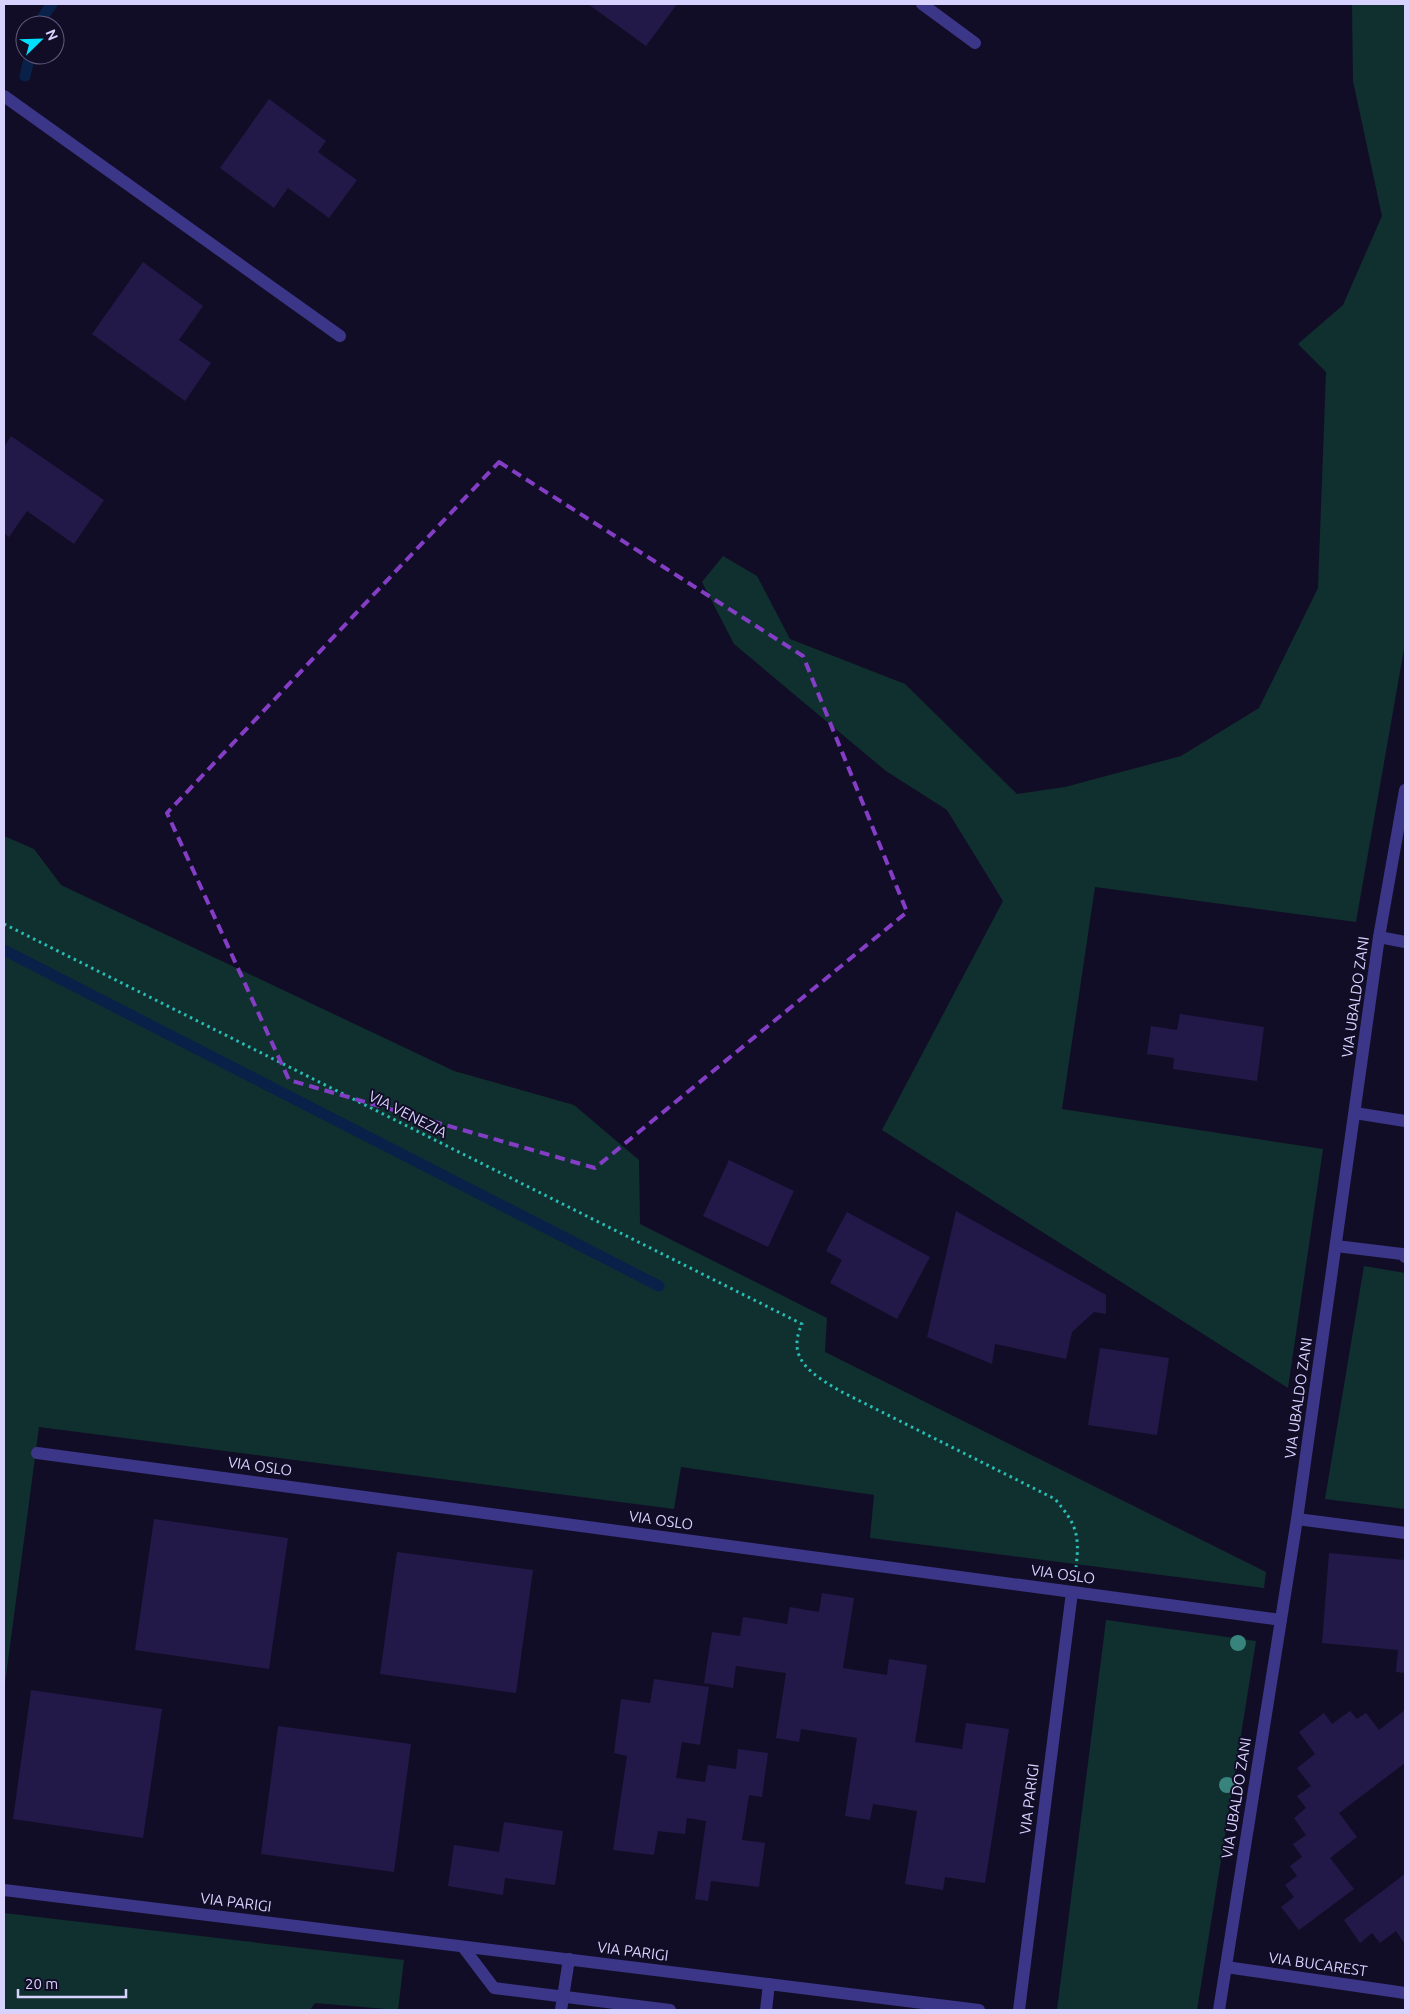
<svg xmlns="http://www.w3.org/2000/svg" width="1409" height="2014" font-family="Ubuntu,sans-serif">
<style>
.green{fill:#10302f}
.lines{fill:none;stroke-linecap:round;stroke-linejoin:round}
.stream{stroke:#092049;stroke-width:11}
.building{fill:#231948}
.path{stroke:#28bdb6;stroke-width:3;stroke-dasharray:2.5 4;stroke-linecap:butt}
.minor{stroke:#3b3687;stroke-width:12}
.tree{fill:#38847d}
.marked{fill:none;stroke:#843dc5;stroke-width:4;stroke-dasharray:10 6;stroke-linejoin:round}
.labels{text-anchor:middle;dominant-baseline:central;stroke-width:4;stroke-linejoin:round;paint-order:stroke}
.street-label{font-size:15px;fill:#d8d2ff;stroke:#120d26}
</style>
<rect width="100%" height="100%" fill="#120d26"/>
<g class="green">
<path d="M1352,4H1405V643L1356,922L1095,887L1062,1109L1323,1149L1288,1388L882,1130L1003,901L947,810L886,771L734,644L702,582L723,556L757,576L790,639L905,684L1017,794L1065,787L1181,756L1259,708L1318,588L1326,372L1298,344L1343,305L1382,216L1353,81Z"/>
<path d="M4,836L34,849L61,885L454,1071L574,1105L639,1160L640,1224L827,1318L825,1352L1266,1572L1264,1588L870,1538L874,1495L681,1467L674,1509L39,1427L4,1691Z"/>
<path d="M1364,1266L1405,1273V1509L1325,1499Z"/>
<path d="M1106,1620L1256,1641L1197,2010H1057Z"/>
<path d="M4,1913L404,1960L398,2010L315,2003L310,2010H4Z"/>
</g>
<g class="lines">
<g class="stream">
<path d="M37,25L52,4"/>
<path d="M25,76L30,55"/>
<path d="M4,950L659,1286"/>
</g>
</g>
<g class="building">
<path d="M588,4H677L646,46Z"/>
<path d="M269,99L326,141L318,152L357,180L329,218L288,188L274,208L220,168Z"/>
<path d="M143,262L203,306L179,340L211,363L185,401L92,334Z"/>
<path d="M11,436L104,500L74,544L27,511L9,537L4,533V447Z"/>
<path d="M1180,1014L1264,1027L1257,1081L1173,1069L1174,1058L1147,1054L1151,1026L1177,1030Z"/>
<path d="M729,1160L794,1191L768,1247L703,1216Z"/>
<path d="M956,1211L1106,1295V1314L1094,1312L1072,1332L1066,1359L995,1344L992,1364L927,1337Z"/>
<path d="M847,1212L930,1257L897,1319L830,1283L842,1260L826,1251Z"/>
<path d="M1100,1348L1169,1358L1157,1435L1088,1425Z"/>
<path d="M154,1519L288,1538L269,1669L135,1650Z"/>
<path d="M397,1552L533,1570L516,1693L380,1674Z"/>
<path d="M1329,1553L1405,1560V1673L1396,1672L1398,1650L1322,1643Z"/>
<path d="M822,1593L854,1598L843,1668L887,1675L889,1659L927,1665L915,1742L962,1749L966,1723L1009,1729L985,1883L945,1877L943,1890L905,1884L917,1811L873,1804L870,1820L845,1816L857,1738L801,1729L799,1742L776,1738L786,1673L736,1666L733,1688L704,1683L712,1632L740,1636L743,1617L787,1624L790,1607L819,1612Z"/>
<path d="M654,1679L709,1687L700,1745L682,1742L676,1778L705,1782L708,1765L736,1769L738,1749L768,1753L762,1797L749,1795L742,1840L765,1843L759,1887L711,1881L708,1901L695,1899L706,1821L687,1818L685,1834L658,1831L654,1855L613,1850L627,1756L614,1753L621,1699L650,1703Z"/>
<path d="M31,1690L162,1709L143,1838L13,1819Z"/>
<path d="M1405,1710V1763L1339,1813L1357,1837L1330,1858L1354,1889L1299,1930L1281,1907L1294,1897L1285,1885L1297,1876L1290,1866L1302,1857L1293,1844L1306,1835L1294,1818L1306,1808L1297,1796L1311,1786L1297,1768L1315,1754L1299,1732L1324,1713L1332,1724L1350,1711L1357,1719L1366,1713L1379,1730Z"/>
<path d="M278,1726L411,1744L394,1872L261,1854Z"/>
<path d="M504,1822L563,1831L555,1885L505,1878L503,1895L448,1886L454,1845L499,1852Z"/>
<path d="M1405,1874V1944L1396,1931L1380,1943L1372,1933L1360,1943L1344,1920Z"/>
</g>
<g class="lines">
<path class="path" d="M4,924L802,1324C785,1360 814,1375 840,1391L1055,1499C1076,1524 1080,1534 1076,1567"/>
<g class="minor">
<path d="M922,4L975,43"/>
<path d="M4,96L340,336"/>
<path d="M1379,937L1405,942"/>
<path d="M1355,1113L1405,1121"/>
<path d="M1336,1246L1402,1254L1405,1257"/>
<path d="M37,1453L1281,1620"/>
<path d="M1297,1519L1405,1533"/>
<path d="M4,1890L979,2010"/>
<path d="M463,1947L494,1988L670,2010"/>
<path d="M1226,1967L1405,1993"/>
<path d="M561,2010L569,1959"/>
<path d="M766,2010L769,1984"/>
<path d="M1019,2010L1072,1592"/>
<path d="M1219,2010L1297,1519L1379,937L1405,790"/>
</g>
</g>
<g class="tree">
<circle cx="1238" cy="1643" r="8"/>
<circle cx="1227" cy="1785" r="8"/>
</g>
<path class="marked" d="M499,462L803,656L907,912L595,1168L289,1080L167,813Z"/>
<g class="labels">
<g class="street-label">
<text transform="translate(1355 997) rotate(-82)">VIA UBALDO ZANI</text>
<text transform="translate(408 1114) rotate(27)">VIA VENEZIA</text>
<text transform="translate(1298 1398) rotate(-82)">VIA UBALDO ZANI</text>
<text transform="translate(260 1466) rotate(8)">VIA OSLO</text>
<text transform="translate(661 1520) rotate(8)">VIA OSLO</text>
<text transform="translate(1063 1574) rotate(8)">VIA OSLO</text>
<text transform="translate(1236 1798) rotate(-81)">VIA UBALDO ZANI</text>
<text transform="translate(1029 1799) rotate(-83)">VIA PARIGI</text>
<text transform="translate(236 1902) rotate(7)">VIA PARIGI</text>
<text transform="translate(633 1951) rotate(7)">VIA PARIGI</text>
<text transform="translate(1318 1964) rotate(8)">VIA BUCAREST</text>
</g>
</g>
<rect width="1409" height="2014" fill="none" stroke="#d8d2ff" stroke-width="10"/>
<g transform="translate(40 40) rotate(67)"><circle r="24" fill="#120d26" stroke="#615c7d"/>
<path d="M0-4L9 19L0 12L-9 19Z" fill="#00dffd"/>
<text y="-8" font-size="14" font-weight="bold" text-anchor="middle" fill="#d8d2ff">N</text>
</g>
<path d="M18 1989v8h108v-8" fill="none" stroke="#d8d2ff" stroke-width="2.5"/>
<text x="25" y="1989" font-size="15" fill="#d8d2ff" stroke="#120d26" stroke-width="4" paint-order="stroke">20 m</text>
</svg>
